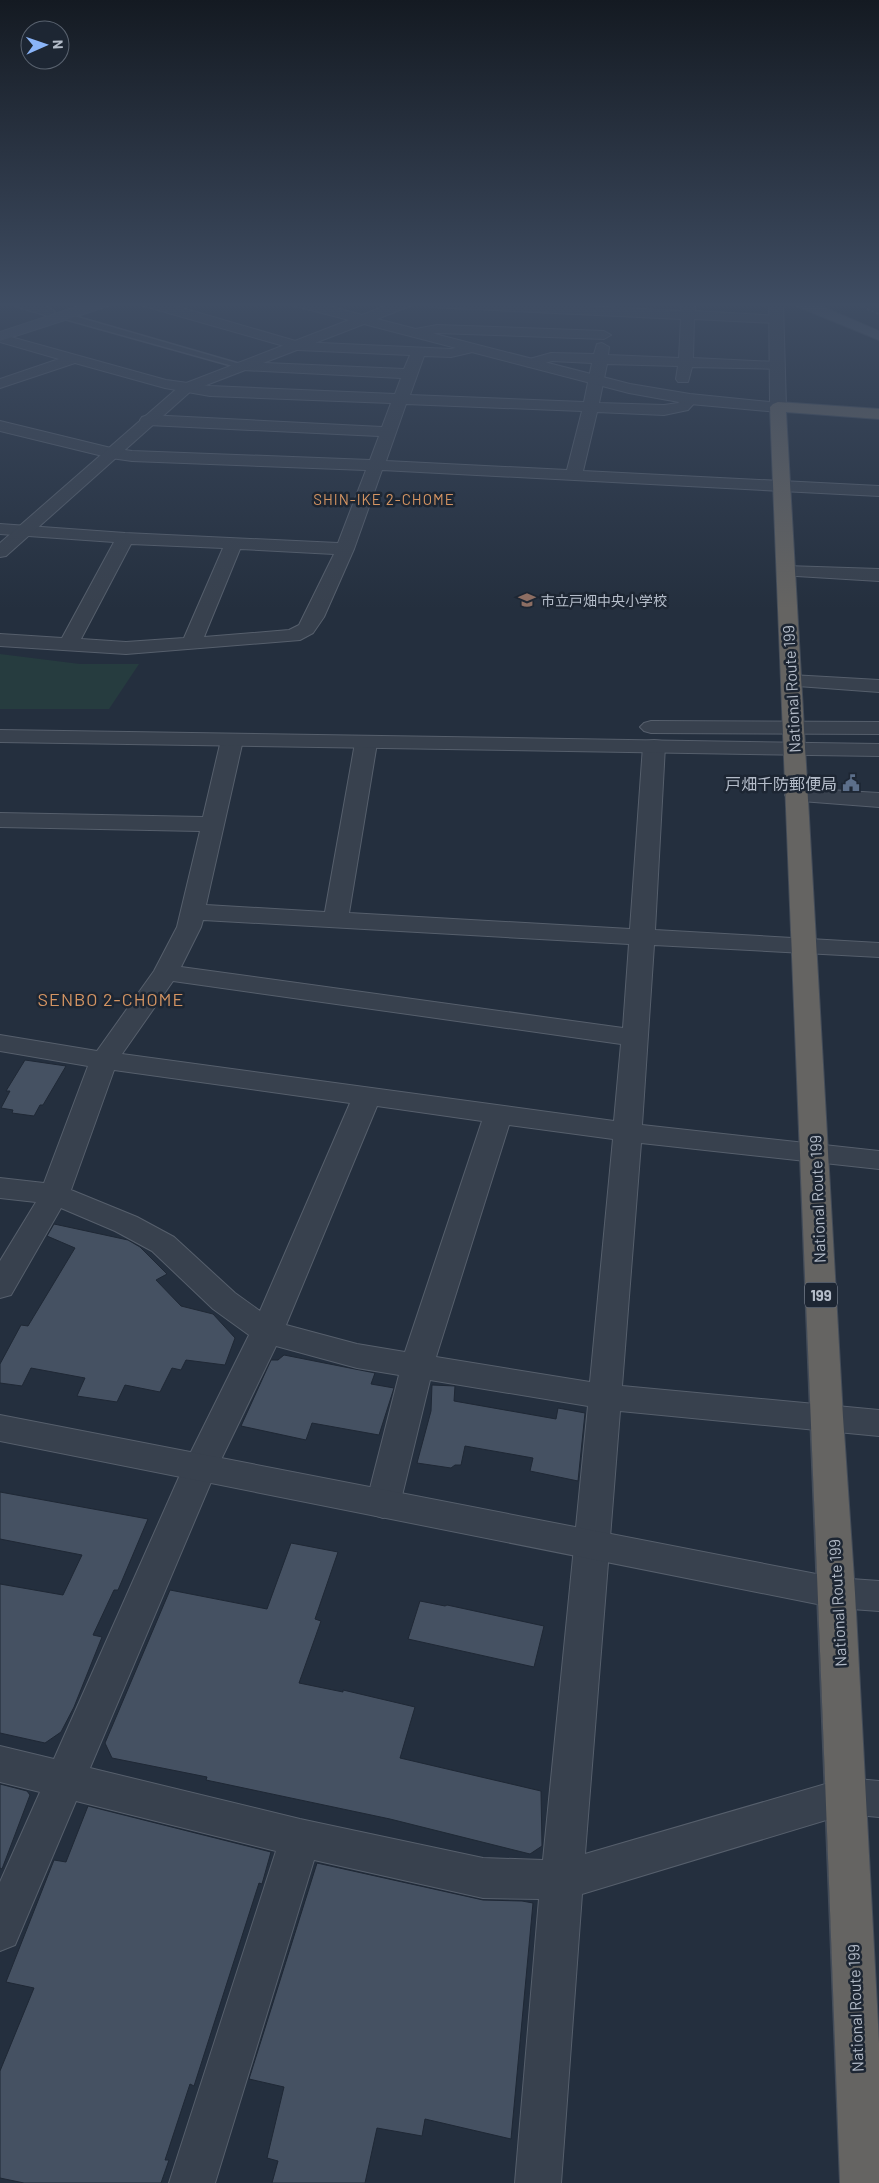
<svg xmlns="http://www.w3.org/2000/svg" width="879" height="2183" font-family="Barlow,'Noto Sans JP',sans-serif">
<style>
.green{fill:#263c3f}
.building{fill:#455162;stroke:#1f2835}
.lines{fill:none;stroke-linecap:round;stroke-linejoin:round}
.service-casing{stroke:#565f6c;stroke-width:3}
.minor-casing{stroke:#565f6c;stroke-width:2}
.tertiary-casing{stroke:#565f6c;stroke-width:2}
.secondary-casing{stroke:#565f6c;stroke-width:2}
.primary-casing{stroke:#414a57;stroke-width:2}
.trunk-casing{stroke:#434c59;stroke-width:2}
.service{fill:#38414e;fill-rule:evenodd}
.minor{fill:#38414e;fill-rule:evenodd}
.tertiary{fill:#38414e;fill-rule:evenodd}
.secondary{fill:#465061;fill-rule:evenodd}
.primary{fill:#56606e;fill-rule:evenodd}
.trunk{fill:#656462;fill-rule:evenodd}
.rail{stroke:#5a6575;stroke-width:2;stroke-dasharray:2.5 2.5;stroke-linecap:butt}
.labels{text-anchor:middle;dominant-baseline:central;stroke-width:5;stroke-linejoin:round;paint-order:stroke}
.far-poi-label{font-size:14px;fill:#b4bcc9;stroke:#1d2633;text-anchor:start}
.far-neighbourhood-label{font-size:15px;letter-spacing:1px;fill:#d59563;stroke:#1d2633}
.shield{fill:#1d2633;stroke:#878f9c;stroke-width:1}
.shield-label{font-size:15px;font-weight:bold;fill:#b4bcc9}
.street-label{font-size:16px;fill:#b4bcc9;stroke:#1d2633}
.poi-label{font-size:16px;fill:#b4bcc9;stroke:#1d2633;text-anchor:end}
.neighbourhood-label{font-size:18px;letter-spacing:1px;fill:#d59563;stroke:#1d2633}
</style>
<rect width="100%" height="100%" fill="#242f3e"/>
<path class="green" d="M0,654L80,664H139L109,709H0Z"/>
<g class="building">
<path d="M25,1060L66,1066L43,1105H40L34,1116L12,1113L13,1110L1,1108L10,1091H6Z"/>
<path d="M54,1224L128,1240L140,1247L167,1274L156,1280L181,1306L213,1314L235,1338L225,1365L186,1360L181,1370L172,1368L160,1392L125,1385L117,1402L77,1396L85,1378L31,1368L22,1386L0,1383V1364L21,1325L28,1326L75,1248L47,1236Z"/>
<path d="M284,1355L375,1373L371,1384L394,1388L379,1435L312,1423L306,1440L241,1426L271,1360H278Z"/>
<path d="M432,1385L455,1386L454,1401L556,1419L558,1408L585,1413L578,1481L530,1471L533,1458L465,1446L461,1465H455L451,1468L417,1463L431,1411Z"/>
<path d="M0,1492L148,1519L118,1590H114L93,1635L102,1637L74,1707L61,1732L45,1743L0,1733V1584L63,1595L82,1555L0,1539Z"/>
<path d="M291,1543L338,1552L315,1619L321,1621L299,1683L343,1692V1690L415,1707L400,1758L541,1791L542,1846L530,1854L390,1819L206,1780L207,1777L112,1758L105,1743L170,1590L267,1609Z"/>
<path d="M420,1601L445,1606L447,1605L544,1626L534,1667L408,1639Z"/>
<path d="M0,1784L27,1791L30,1795L2,1869L0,1868Z"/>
<path d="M88,1806L271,1852L262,1884L259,1883L194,2086L190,2084L165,2160H169L161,2183H24L0,2178V2071L34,1988L6,1982L54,1860L66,1862Z"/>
<path d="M317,1863L483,1900L522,1901L533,1903L511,2139L425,2119L422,2136L377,2128L365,2183H272L278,2161L267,2158L284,2087L249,2079Z"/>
</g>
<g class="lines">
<g class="service-casing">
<path id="service" d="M61,314H67L247,366L240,368L61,318Z"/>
</g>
<g class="minor-casing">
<g id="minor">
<path d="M13,303C26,303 45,302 55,312L48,316L14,306Z"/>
<path d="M143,303H165L299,342L451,349L472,344L479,348L477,351L451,357L424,356L410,395L584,402L592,363L552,361L531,367L526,366L524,363L526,360L551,353L594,354L597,344L602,343L609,347L608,355L679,358L681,319L430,307L424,303H527L681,311V303H695V311L780,316L782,319L780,322L775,323L694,319L693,358L777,362L782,363L784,366L782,369L692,367L688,382H678L676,379L678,366L607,364L599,403L664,405L678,403L685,396H695L698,399L688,410L664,415L597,412L583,471L879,486V496L382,470L354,549L324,617L313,633L300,640L126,654L0,646V634L62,638L114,542L0,534V524L125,533L338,543L366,470L132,461L111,458L0,431V421L111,448L132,451L370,460L379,436L148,425L142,423L140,420L142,417L148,415L382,427L391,403L210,396L165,388L75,363L0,388V379L59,359L0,342V334L166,380L210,386L395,394L401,378L243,370L238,369L236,366L238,363L243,362L404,369L410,355L298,350L144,306ZM406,404L582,411L567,470L386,461ZM131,544L223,548L184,638L126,642L81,639ZM240,549L334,554L299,625L289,630L204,637Z"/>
<path d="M437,325L604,331L611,335L604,339L437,333L415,337L408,333L410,330Z"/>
<path d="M786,566L879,569V581L780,575L777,571L780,567Z"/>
<path d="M791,675L879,680V692L784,685L781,681L784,677Z"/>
<path d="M232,734L240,735L243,740L206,905L325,912L355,743L358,738L366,737L374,738L377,743L349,913L630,929L643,746L646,741L654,740L662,741L665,746L655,930L879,943V957L654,945L642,1125L879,1151V1169L641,1143L622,1386L879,1410V1436L620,1411L585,1854L846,1778L879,1781V1817L846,1814L582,1894L561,2183H515L539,1899L483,1898L314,1860L215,2183H169L276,1851L76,1801L15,1945L0,1951V1882L40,1792L0,1782V1746L54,1759L183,1468L249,1335L213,1309L152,1251L115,1231L61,1208L11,1295L0,1298V1261L36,1202L0,1198V1178L44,1183L88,1066L0,1051V1035L97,1051L154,971L177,927L200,831L0,827V813L203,817L221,740L224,735ZM203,920L629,944L623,1028L181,967L201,927ZM173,981L621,1044L614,1121L122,1054ZM114,1070L350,1103L260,1311L235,1293L174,1237L137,1217L71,1190ZM377,1106L482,1121L405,1352L357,1344L286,1325ZM509,1125L613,1139L590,1382L436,1357ZM276,1346L357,1368L399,1375L366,1504L371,1514L383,1518L395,1514L400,1504L430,1380L588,1406L543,1860L483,1858L300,1819L90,1768L217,1468Z"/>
<path d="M796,788L879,793V807L788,800L785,795L788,790Z"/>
</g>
</g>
<g class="tertiary-casing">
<g id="tertiary">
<path d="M294,303H318L362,315L392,303H411L410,306L377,319L630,384L690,394L770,402L769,303H783L786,407L783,410L778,412L690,404L629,393L364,324L191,391L6,556L0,557V543L181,385L349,320L295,306Z"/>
<path d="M651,721L879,722V734L651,733L644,731L640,727L644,723Z"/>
<path d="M0,730L879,744V756L0,742Z"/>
<path d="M0,1415L837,1578L879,1581V1611L837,1608L0,1441Z"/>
</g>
</g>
<g class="secondary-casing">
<path id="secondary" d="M88,303H109L108,306L0,341V332Z"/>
</g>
<g class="primary-casing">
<path id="primary" d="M795,303H814L879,331V340L796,306Z"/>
</g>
<g class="trunk-casing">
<path id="trunk" d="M778,402L879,409V419L786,412L843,1417L855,1593L879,2043V2183H840C819,1591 793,999 770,407L773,404Z"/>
</g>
<use href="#service" class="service"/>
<use href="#minor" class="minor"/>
<use href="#tertiary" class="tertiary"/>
<use href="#secondary" class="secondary"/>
<use href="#primary" class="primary"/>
<use href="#trunk" class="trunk"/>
<g class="rail">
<path d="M853,303L879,314"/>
<path d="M874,303L879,306"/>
</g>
</g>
<linearGradient id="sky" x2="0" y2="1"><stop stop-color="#141a22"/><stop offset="0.5" stop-color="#3f4d63"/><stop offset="1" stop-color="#3f4d63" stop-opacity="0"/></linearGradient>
<rect width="879" height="609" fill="url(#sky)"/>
<defs>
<g id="school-bare" transform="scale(1.35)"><path d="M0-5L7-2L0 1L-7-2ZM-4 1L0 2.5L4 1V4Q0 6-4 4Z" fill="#8d6e63" stroke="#1d2633" stroke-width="2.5" paint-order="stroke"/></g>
<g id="civic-bare" transform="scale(1.35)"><path d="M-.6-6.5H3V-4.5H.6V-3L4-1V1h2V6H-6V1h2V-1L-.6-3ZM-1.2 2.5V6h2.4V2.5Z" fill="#5c6f8a" stroke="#1d2633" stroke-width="2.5" paint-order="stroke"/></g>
</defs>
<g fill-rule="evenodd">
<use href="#school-bare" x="527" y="600"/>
<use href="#civic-bare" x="851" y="783"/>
</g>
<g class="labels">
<g class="far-poi-label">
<text x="541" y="600">市立戸畑中央小学校</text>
</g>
<g class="far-neighbourhood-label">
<text x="384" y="499">SHIN-IKE 2-CHOME</text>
</g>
<rect class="shield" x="805" y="1282.5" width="32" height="25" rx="4"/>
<g class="shield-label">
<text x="821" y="1295">199</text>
</g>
<g class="street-label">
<text transform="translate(791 689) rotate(-93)">National Route 199</text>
<text transform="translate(817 1199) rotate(-92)">National Route 199</text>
<text transform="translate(837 1603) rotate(-93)">National Route 199</text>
<text transform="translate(855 2008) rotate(-92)">National Route 199</text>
</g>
<g class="poi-label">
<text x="837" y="783">戸畑千防郵便局</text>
</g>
<g class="neighbourhood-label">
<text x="111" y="999">SENBO 2-CHOME</text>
</g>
</g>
<g transform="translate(45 45) rotate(88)"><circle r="24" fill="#1d2633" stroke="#59626f"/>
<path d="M0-4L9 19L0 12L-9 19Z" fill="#8ab4f8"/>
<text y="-8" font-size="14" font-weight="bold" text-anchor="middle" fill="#b4bcc9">N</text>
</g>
</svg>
